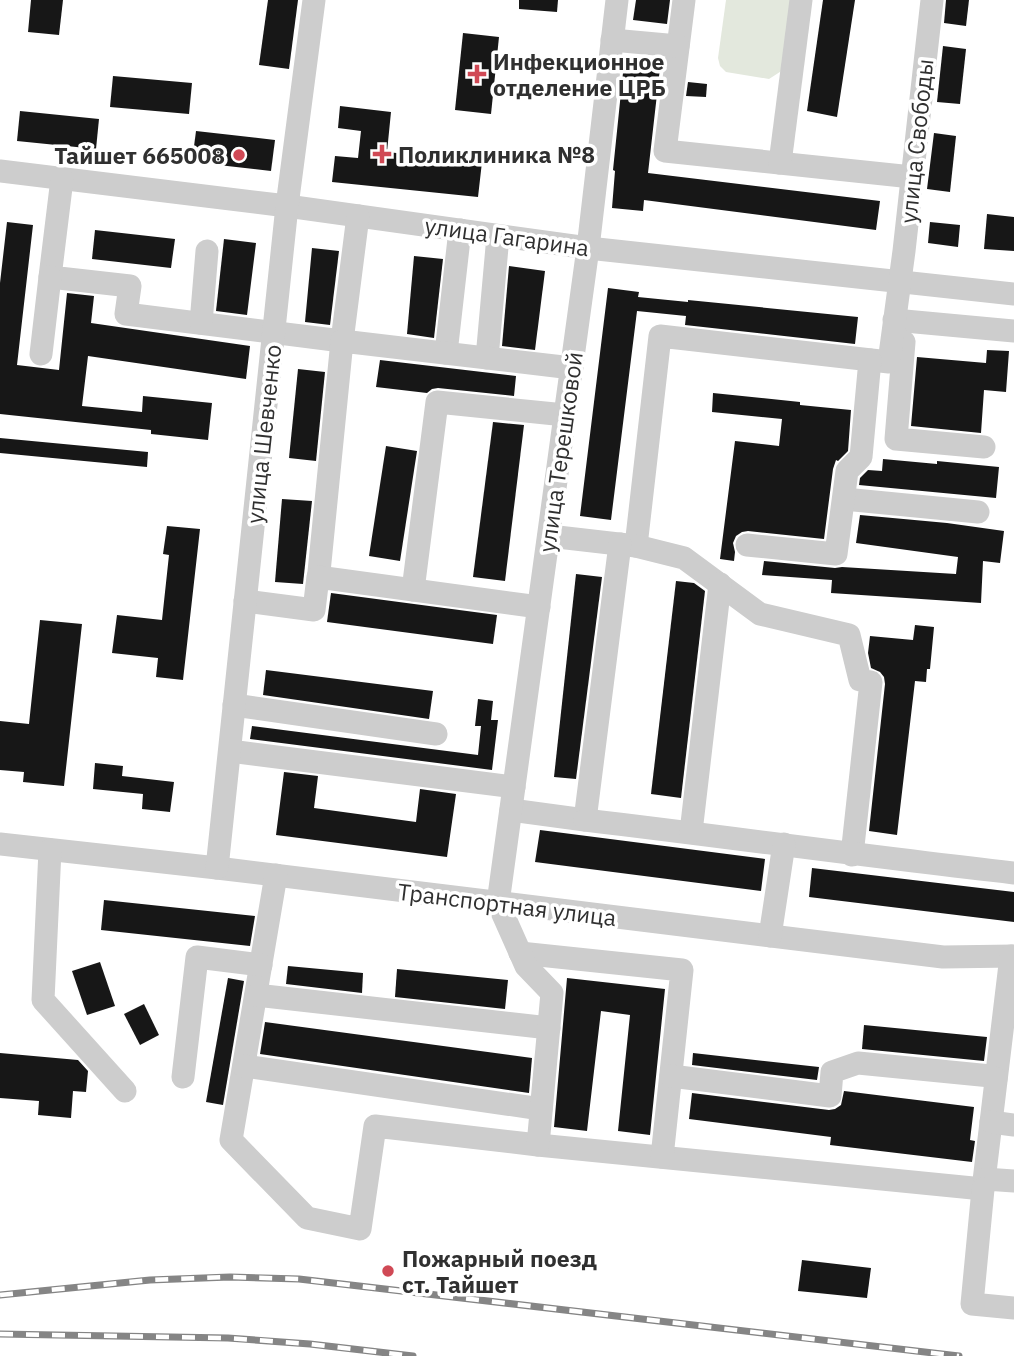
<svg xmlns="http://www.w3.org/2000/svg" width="1014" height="1356" font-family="'IBM Plex Sans',sans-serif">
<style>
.green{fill:#e3e8dd}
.building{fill:#171717}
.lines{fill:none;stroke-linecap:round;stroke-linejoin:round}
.minor{stroke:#cdcdcd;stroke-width:23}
.rail-casing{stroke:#858585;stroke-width:7}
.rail{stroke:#fff;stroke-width:4.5;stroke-dasharray:13;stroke-linecap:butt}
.poi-dot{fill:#d04955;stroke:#fff;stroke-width:2.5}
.labels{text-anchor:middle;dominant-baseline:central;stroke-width:7;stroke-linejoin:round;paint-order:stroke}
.poi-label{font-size:23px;font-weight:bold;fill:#303030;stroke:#fff;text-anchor:start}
.street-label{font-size:23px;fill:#303030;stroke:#fff}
</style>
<rect width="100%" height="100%" fill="#fff"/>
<path class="green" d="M726,0H793L783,70L769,79L726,72L720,66L718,58Z"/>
<g class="building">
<path d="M31,0H63L59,35L28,32Z"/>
<path d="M268,0H298L289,69L259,65Z"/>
<path d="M519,0H558L557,12L519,9Z"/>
<path d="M636,0H670L667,24L633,20Z"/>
<path d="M823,0H855L837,117L807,111Z"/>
<path d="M946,0H969L966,26L944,23Z"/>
<path d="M463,33L499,37L491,114L455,110Z"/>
<path d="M943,46L966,49L960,104L937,102Z"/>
<path d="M624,63L660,68L648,173L880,201L876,230L644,200L643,211L612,208L615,171L613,170Z"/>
<path d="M113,76L192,83L189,114L110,107Z"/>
<path d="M688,82L707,84L706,97L686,96Z"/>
<path d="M340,106L391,112L387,152L482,162L478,197L332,182L335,156L358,158L361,131L338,128Z"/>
<path d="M20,111L99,119L96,149L17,141Z"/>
<path d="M196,131L275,140L271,171L192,162Z"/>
<path d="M934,133L956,136L950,192L927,189Z"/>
<path d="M987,214L1014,217V251L984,249Z"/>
<path d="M7,222L33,225L17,365L59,370L67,293L94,296L91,323L250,346L246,379L88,356L82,406L142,412L143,396L212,403L208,440L151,434V430L0,414V283Z"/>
<path d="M930,222L960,225L958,247L928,243Z"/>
<path d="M95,230L175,239L171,268L92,259Z"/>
<path d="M224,239L256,243L247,315L216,311Z"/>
<path d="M312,248L339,251L330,325L305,322Z"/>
<path d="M414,256L443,259L434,338L407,334Z"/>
<path d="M509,266L545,271L535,350L502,346Z"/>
<path d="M608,288L639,292L638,297L688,302V300L858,317L855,344L685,325L686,316L637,311L611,520L580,516Z"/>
<path d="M987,350L1009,351L1006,392L984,390L981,433L911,426L917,357L986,363Z"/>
<path d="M380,360L516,376L514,396L438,388L432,389L427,393L376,387Z"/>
<path d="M298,369L325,372L316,461L289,458Z"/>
<path d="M713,393L800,402V405L851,410L848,451L838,461L836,460L833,469L824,539L748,531L742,532L736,536L733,543L735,552L734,561L720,559L735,441L779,446L782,419L712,412Z"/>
<path d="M493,422L524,425L505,581L473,577Z"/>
<path d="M0,438L148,452L147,467L0,453Z"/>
<path d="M386,446L417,451L400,561L369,556Z"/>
<path d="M883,459L937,464V461L999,467L996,498L859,485L860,478L868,470L882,471Z"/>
<path d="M282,499L312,501L303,584L275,582Z"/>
<path d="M860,515L947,523L1004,531L1000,563L983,561L981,603L831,593L832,580L762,575L764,561L835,568L842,567L956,574L958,557L856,543Z"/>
<path d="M167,526L200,529L183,680L156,677L158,658L112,653L117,615L162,620L169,555L163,554Z"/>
<path d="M576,574L602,577L576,779L554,777Z"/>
<path d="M676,581L694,583L705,591L681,798L651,794Z"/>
<path d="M331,593L497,615L493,644L327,622Z"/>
<path d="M40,620L82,624L64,786L23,782L24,772L0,770V721L29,724Z"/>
<path d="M915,625L934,627L930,669H927L926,682L915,681L897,835L869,831L885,684L884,677L880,672L871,668L868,653L870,636L913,640Z"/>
<path d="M266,670L433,691L429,719L263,695Z"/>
<path d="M478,699L493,701L491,720H498L492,770L250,739L252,726L478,755L481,726H475Z"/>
<path d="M95,763L123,766L122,776L174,782L170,812L142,809L143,794L93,789Z"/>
<path d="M284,772L318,776L314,808L416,822L420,789L456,794L447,857L276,835Z"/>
<path d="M540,830L765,859L761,891L535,862Z"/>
<path d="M812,868L1014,892V922L809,897Z"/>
<path d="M104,900L255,916L250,946L101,930Z"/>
<path d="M100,962L115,1006L87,1015L72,971Z"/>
<path d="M288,966L363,973L362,993L286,984Z"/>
<path d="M397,969L508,980L505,1009L395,997Z"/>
<path d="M228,978L244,981L223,1105L206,1102Z"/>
<path d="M567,978L665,989L650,1135L618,1131L630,1015L601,1011L587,1131L554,1127Z"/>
<path d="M144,1004L159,1035L140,1045L124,1014Z"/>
<path d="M265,1022L532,1058L529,1093L260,1054Z"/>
<path d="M864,1025L987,1037L984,1061L862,1049Z"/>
<path d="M0,1053L78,1060L88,1071L86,1092L73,1091L71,1118L38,1115L39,1101L0,1098Z"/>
<path d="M693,1053L819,1067L817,1080L692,1065Z"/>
<path d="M844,1091L974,1107L970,1140L975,1141L972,1162L830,1145L831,1137L689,1119L692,1093L829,1110L835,1109L841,1105Z"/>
<path d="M802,1260L871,1268L867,1298L798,1291Z"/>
</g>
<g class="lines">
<g class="minor">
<path d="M684,0L665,151L912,177"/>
<path d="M612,40L678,46"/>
<path d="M780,163L801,0"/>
<path d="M0,171L287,206L588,248L1014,294"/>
<path d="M62,179L50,277L130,286L126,314L342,341L358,216"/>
<path d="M894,320L1014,331"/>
<path d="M201,323L207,251"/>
<path d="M904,342L896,439L984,447"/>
<path d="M446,353L460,230"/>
<path d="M41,354L50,277"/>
<path d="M487,358L498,236"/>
<path d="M844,499L978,512"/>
<path d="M549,536L636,546L660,336L889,362L904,251L932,0"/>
<path d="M747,545L836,554L847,471L861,457L870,360"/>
<path d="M636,546L684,558L760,614L849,635L860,680L871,682L852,855"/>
<path d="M318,582L342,341L572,368"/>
<path d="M413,590L437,402L565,415"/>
<path d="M245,601L314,610L318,577L539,607"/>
<path d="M234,705L436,734"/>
<path d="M230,751L514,787"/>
<path d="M511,810L585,820L620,544"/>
<path d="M585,820C728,837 871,857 1014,873"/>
<path d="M691,832L720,584"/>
<path d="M0,844L217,868L943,957L1014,956"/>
<path d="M50,850L43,1000L125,1091"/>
<path d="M217,868L287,206L314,0"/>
<path d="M276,875L231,1140L307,1218L360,1229L375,1126L538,1145L983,1189L1011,956"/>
<path d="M770,936L784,844"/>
<path d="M520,953L682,970L662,1157"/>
<path d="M256,995L549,1028"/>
<path d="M244,1066L541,1109"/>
<path d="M671,1076L830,1096L832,1072L858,1063L991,1076L996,1079"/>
<path d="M183,1077L197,957L261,965"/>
<path d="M991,1122L1014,1125"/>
<path d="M538,1145L552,993L526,966L498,903L588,248L617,0"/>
<path d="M985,1179L1014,1181"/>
<path d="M983,1189L972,1304L1014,1308"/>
</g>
<g class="rail-casing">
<g id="rail">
<path d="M0,1295L150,1280L230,1277L299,1279L959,1356"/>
<path d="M0,1334L228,1338L310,1344L413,1356"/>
</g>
</g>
<use href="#rail" class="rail"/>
</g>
<g class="poi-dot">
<path d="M473.5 63.5h7v7h7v7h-7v7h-7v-7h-7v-7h7z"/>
<path d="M378.5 143.5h7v7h7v7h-7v7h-7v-7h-7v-7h7z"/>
<circle cx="239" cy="155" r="7"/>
<circle cx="388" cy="1271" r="7"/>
</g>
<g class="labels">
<g class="poi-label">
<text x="493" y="61">Инфекционное<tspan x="493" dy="26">отделение ЦРБ</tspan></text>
<text x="398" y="154">Поликлиника №8</text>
<text x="225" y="155" text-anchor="end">Тайшет 665008</text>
<text x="402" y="1258">Пожарный поезд<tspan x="402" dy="26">ст. Тайшет</tspan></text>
</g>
<g class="street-label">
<text transform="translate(916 141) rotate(-84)">улица Свободы</text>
<text transform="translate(507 236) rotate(8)">улица Гагарина</text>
<text transform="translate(263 434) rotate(-84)">улица Шевченко</text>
<text transform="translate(560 452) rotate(-82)">улица Терешковой</text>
<text transform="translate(507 904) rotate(7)">Транспортная улица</text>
</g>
</g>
</svg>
